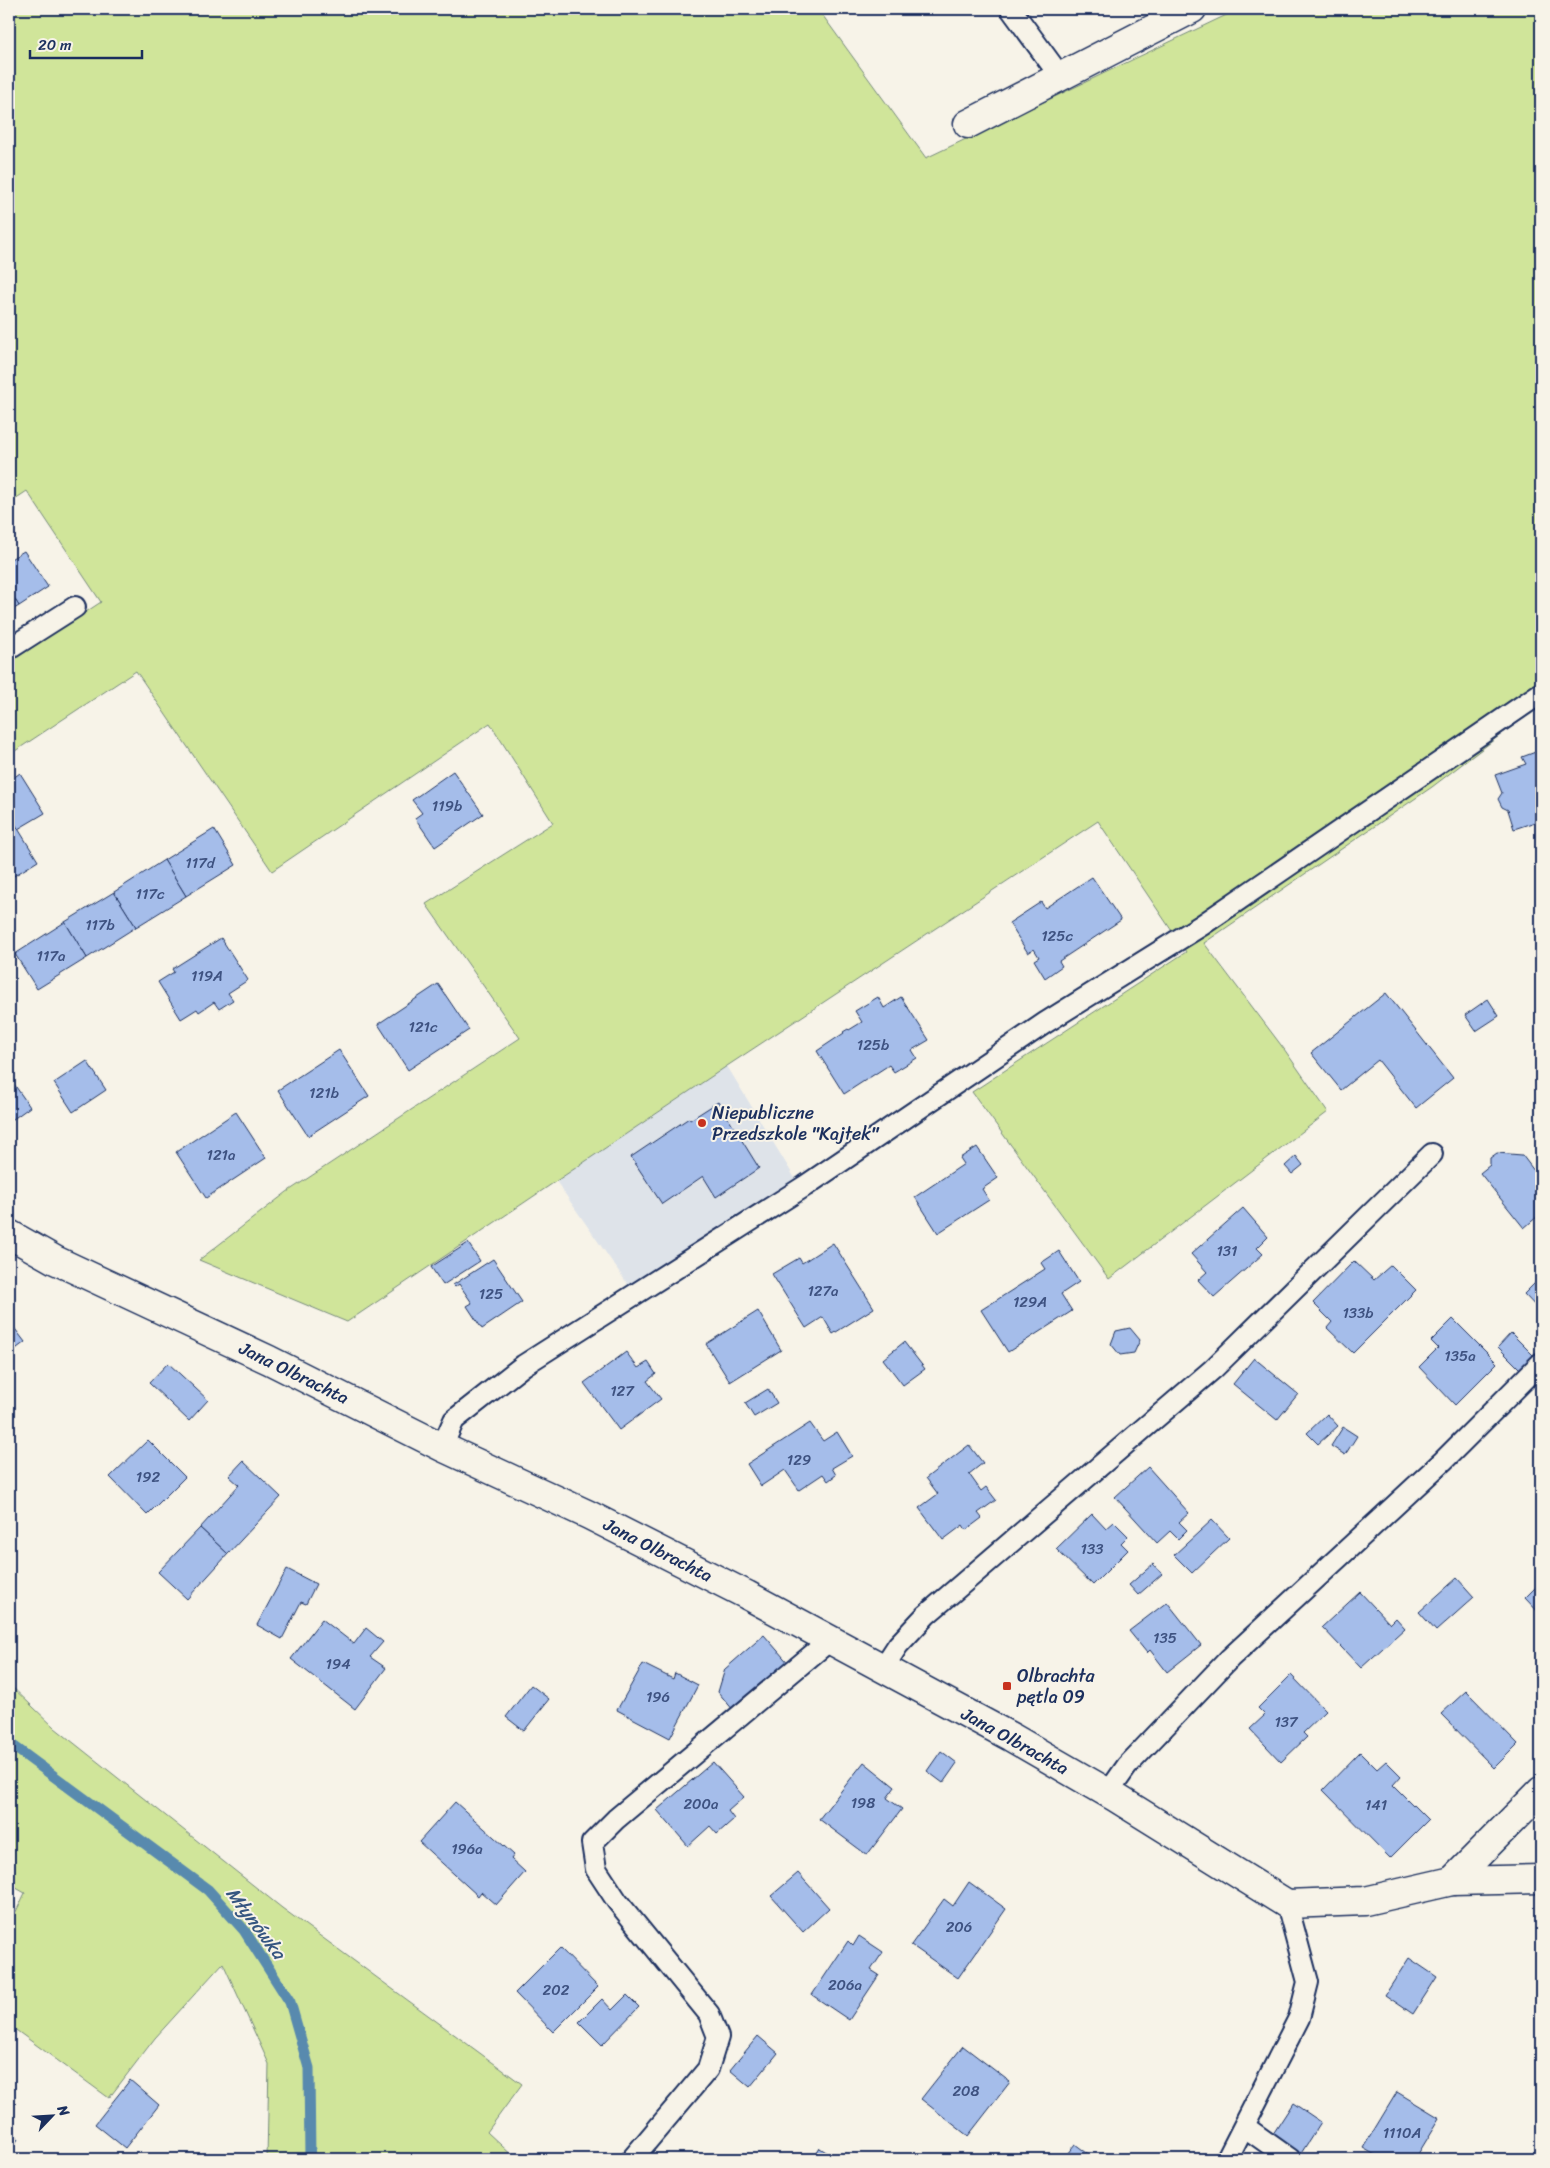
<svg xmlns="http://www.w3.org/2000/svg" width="1550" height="2168" font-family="Sriracha,sans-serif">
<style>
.built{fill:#dee3e9}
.green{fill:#d0e59a;stroke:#768a7c}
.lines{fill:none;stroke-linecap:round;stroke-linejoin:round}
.stream{stroke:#598aae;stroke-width:11}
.building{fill:#a5bdea;stroke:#1b2f5e}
.service-casing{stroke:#1b2f5e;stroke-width:24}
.minor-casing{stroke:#1b2f5e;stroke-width:31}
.tertiary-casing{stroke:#1b2f5e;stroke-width:31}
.service{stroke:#f7f3e8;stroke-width:20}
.minor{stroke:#f7f3e8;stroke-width:28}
.tertiary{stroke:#f7f3e8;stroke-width:28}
.poi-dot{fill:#c8321e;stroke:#f7f3e8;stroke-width:2}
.labels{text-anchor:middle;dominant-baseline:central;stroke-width:4;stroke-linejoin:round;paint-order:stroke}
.number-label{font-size:15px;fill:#3e5281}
.poi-label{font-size:18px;fill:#1b2f5e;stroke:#f7f3e8;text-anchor:start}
.street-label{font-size:18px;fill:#1b2f5e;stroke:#f7f3e8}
.water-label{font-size:19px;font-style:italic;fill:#355580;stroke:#f7f3e8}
</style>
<rect width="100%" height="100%" fill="#f7f3e8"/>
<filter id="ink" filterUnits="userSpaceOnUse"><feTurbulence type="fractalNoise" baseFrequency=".02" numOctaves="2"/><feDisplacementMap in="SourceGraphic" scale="10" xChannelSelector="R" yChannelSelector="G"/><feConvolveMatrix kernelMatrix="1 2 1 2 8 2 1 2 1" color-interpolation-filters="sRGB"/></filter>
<g filter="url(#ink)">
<path class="built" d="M727,1066L796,1180L631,1289L556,1181Z"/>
<g class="green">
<path d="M9,9H818L926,158L1239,9H1541V704L1432,787L1204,943L1284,1049L1328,1112L1109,1279L972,1092L1186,952L1098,821L727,1066L347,1322L199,1260L287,1192L520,1038L426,904L553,823L490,723L272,871L136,671L9,755V663L101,602L27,491L9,503Z"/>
<path d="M9,1684L55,1728L282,1908L522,2084L487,2132L516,2159H267L269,2064L223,1963L155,2038L109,2098L9,2025V1926L25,1893L9,1884Z"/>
</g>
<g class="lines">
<path class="stream" d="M9,1743L208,1890L244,1930L290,2002L309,2068L310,2159"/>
</g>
<g class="building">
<path d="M24,551L48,587L19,606L9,590V560Z"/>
<path d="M9,590L19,606L9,612Z"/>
<path d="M1541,750V820L1514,829L1508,810L1502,807L1498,799L1502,793L1495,775L1526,764L1522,757Z"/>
<path d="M453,771L483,814L435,847L415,818L422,813L412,800Z"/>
<path d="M20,773L45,813L18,829L9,814V781Z"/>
<path d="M9,814L38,861L9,879Z"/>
<path d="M214,829L236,865L186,896L164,860Z"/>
<path d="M164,860L186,896L136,927L114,892Z"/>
<path d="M1092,877L1121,920L1059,961L1062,966L1045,978L1034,960L1039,957L1034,949L1028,953L1009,923L1041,902L1045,908Z"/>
<path d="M114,892L136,927L87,958L65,922Z"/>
<path d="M65,922L87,958L37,989L15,954Z"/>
<path d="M221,938L248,980L228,993L233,1000L219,1009L214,1002L199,1012L197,1009L181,1019L158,982L174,972L172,969Z"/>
<path d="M438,984L469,1030L408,1070L378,1024Z"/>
<path d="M1386,993L1453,1078L1416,1108L1378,1060L1341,1090L1311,1053Z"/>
<path d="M878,997L884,1008L901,997L929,1040L912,1050L917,1058L894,1072L889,1065L844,1094L817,1051L844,1033L843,1032L848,1029L849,1030L862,1022L855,1011Z"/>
<path d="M1488,999L1499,1016L1476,1031L1465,1015Z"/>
<path d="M339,1050L369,1096L308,1136L278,1090Z"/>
<path d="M87,1061L106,1090L73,1112L54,1083Z"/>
<path d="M9,1077L30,1107L9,1122Z"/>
<path d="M718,1102L759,1168L716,1197L703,1176L662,1204L631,1157L689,1118L690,1120Z"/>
<path d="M236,1112L266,1158L206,1198L176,1152Z"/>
<path d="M977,1147L998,1178L982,1189L989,1200L938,1233L915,1197L964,1164L960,1158Z"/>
<path d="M1497,1153L1522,1155L1541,1180V1218L1540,1219L1538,1216L1524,1228L1480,1173L1490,1165V1158Z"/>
<path d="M1296,1156L1303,1165L1292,1174L1285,1166Z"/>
<path d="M1243,1208L1268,1237L1257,1248L1263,1254L1214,1297L1198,1280L1207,1272L1191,1254Z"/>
<path d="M468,1243L480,1261L443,1285L431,1267Z"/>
<path d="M833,1243L874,1308L833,1334L823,1317L806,1328L772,1274L799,1258L802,1263Z"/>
<path d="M1059,1251L1079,1282L1061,1294L1072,1311L1008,1352L981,1310L1045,1269L1041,1263Z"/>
<path d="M493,1259L522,1302L482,1329L467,1306L472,1303L459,1284L455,1287L453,1285Z"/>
<path d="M1354,1261L1374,1280L1391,1265L1416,1290L1353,1353L1327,1328L1332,1322L1313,1303Z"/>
<path d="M1541,1277V1312L1524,1294Z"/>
<path d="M758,1311L781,1350L730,1382L706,1344Z"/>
<path d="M1453,1319L1497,1363L1455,1405L1419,1367L1438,1348L1431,1341Z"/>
<path d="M9,1321L25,1342L9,1354Z"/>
<path d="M1130,1328L1140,1340L1134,1353L1120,1355L1111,1344L1116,1331Z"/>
<path d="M1511,1333L1534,1356L1521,1370L1498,1347Z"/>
<path d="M904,1342L925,1369L903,1385L883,1359Z"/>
<path d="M626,1352L638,1368L648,1362L656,1374L647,1381L661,1399L619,1430L584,1383Z"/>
<path d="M1254,1358L1298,1394L1277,1420L1233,1384Z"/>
<path d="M168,1363L208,1400L189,1421L149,1383Z"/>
<path d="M768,1389L777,1403L754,1417L745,1403Z"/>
<path d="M1327,1414L1338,1426L1318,1444L1307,1433Z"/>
<path d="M810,1423L823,1441L837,1432L852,1456L832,1468L836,1475L828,1481L823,1474L799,1490L785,1470L761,1486L747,1464Z"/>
<path d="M1343,1427L1357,1436L1345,1455L1331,1446Z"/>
<path d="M148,1440L185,1477L147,1515L110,1477Z"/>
<path d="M969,1445L983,1463L969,1474L981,1491L986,1487L996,1500L978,1513L982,1518L966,1530L963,1525L943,1540L919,1508L938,1494L926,1478Z"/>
<path d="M243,1461L281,1497L228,1554L200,1528L239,1485L229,1476Z"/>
<path d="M1148,1467L1189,1513L1179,1522L1187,1530L1178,1539L1170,1531L1157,1543L1115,1497Z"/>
<path d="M1092,1514L1106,1529L1114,1522L1128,1536L1121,1543L1128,1550L1093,1585L1056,1549Z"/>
<path d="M1212,1520L1229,1538L1192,1573L1174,1555Z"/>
<path d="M200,1528L228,1554L187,1599L158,1572Z"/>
<path d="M1153,1564L1162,1574L1138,1595L1129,1585Z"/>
<path d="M287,1569L316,1584L306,1604L301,1602L282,1639L257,1625Z"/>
<path d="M1457,1578L1474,1597L1436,1631L1419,1612Z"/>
<path d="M1541,1582V1615L1525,1598Z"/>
<path d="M1360,1592L1390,1624L1396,1618L1405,1628L1361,1668L1322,1627Z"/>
<path d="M1167,1602L1201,1645L1167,1672L1150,1650L1147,1653L1129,1631Z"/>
<path d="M322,1619L354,1644L366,1628L383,1642L370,1657L386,1668L355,1709L291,1659Z"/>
<path d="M764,1635L790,1665L734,1711L718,1692L725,1669Z"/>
<path d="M643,1664L673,1679L675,1673L698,1685L670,1738L617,1710Z"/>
<path d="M1291,1675L1326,1711L1303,1733L1307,1737L1281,1762L1250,1729L1265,1715L1258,1708Z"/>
<path d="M531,1685L549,1699L524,1731L506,1717Z"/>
<path d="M1466,1691L1518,1744L1494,1768L1441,1714Z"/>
<path d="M941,1751L957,1763L943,1783L927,1771Z"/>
<path d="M1360,1752L1377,1769L1386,1761L1401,1776L1393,1785L1428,1820L1390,1858L1323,1790Z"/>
<path d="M713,1762L744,1797L728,1811L734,1819L717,1834L710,1826L688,1846L657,1810Z"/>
<path d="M864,1762L895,1787L887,1798L902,1809L867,1855L819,1819Z"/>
<path d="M455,1802L514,1855L511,1859L525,1872L496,1905L481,1892L478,1896L419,1842Z"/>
<path d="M798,1873L829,1908L803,1932L771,1896Z"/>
<path d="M969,1882L1006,1909L958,1978L911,1945L944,1899L953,1906Z"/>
<path d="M859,1936L883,1952L871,1970L879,1975L849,2020L812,1995L848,1941L853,1946Z"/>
<path d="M560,1948L598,1987L553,2032L515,1993Z"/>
<path d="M1409,1958L1437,1977L1413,2014L1385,1995Z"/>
<path d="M627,1995L639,2007L602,2045L579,2022L602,1999L612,2010Z"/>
<path d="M758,2036L778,2053L750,2087L730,2070Z"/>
<path d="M963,2046L1010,2082L968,2136L921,2099Z"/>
<path d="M130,2080L159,2105L125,2148L95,2124Z"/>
<path d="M1397,2092L1440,2118L1415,2159H1382L1363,2148Z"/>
<path d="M1293,2103L1321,2122L1300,2155L1271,2137Z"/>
<path d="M9,2132L18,2139L10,2152L12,2153L9,2159Z"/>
<path d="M1075,2144L1095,2159H1063Z"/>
<path d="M820,2148L837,2159H813Z"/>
</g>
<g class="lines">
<g class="service-casing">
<g id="service">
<path d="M1011,9L1060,76"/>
<path d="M9,649L75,607"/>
<path d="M442,1447L454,1420L524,1365L805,1186L1045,1023L1202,925L1541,693"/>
<path d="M883,1668L898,1645L926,1615L1213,1369L1432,1154"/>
<path d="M1108,1793L1127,1766L1230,1658L1443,1461L1541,1363"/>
<path d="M1245,2127L1290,2159"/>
<path d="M632,2159L708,2069L718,2037L709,2014L617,1901L596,1869L592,1843L616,1819L830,1640"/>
<path d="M1227,2159L1299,2018L1308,1982L1287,1904"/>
</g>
</g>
<g class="minor-casing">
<g id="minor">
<path d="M968,124L1192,9"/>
<path d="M1452,1881L1541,1791"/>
<path d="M1287,1904L1365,1901L1452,1881L1541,1879"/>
</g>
</g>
<g class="tertiary-casing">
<path id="tertiary" d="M9,1234L55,1260L269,1360L442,1447L589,1515L747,1595L1011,1737L1115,1797L1287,1904"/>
</g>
<use href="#service" class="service"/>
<use href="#minor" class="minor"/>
<use href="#tertiary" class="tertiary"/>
</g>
</g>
<g class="poi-dot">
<circle cx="702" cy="1123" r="5"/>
<rect x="1002" y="1681" width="10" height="10" rx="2.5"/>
</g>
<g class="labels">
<g class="number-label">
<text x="447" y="806">119b</text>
<text x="200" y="863">117d</text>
<text x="150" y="894">117c</text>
<text x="100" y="925">117b</text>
<text x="1057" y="936">125c</text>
<text x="51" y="956">117a</text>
<text x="207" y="976">119A</text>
<text x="423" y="1027">121c</text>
<text x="873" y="1045">125b</text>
<text x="324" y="1093">121b</text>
<text x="221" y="1155">121a</text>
<text x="1227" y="1251">131</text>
<text x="823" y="1291">127a</text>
<text x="491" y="1294">125</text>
<text x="1030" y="1302">129A</text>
<text x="1358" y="1313">133b</text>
<text x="1460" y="1356">135a</text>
<text x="622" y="1391">127</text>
<text x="799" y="1460">129</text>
<text x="148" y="1477">192</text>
<text x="1092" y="1549">133</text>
<text x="1165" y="1638">135</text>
<text x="338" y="1664">194</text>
<text x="658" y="1697">196</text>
<text x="1286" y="1722">137</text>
<text x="863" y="1803">198</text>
<text x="701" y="1804">200a</text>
<text x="1376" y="1805">141</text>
<text x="467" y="1849">196a</text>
<text x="959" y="1927">206</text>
<text x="845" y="1985">206a</text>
<text x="556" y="1990">202</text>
<text x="966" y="2091">208</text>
<text x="1402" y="2133">1110A</text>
</g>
<g class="poi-label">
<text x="712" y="1113">Niepubliczne<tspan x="712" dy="21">Przedszkole "Kajtek"</tspan></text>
<text x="1017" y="1676">Olbrachta<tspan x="1017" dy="21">pętla 09</tspan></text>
</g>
<g class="street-label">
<text transform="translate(294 1373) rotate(26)">Jana Olbrachta</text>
<text transform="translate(658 1550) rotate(27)">Jana Olbrachta</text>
<text transform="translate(1015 1741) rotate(29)">Jana Olbrachta</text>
</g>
<g class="water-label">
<text transform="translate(256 1923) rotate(53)">Młynówka</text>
</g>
</g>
<rect width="1550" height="2168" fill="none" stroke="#f7f3e8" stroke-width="30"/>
<rect x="15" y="15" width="1520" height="2138" fill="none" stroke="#1b2f5e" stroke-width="2" filter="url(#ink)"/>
<g transform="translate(52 2116) rotate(65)" stroke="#f7f3e8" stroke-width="4" paint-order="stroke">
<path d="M0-4L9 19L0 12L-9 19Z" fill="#1b2f5e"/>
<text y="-8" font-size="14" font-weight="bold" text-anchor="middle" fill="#1b2f5e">N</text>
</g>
<path d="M30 50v8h112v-8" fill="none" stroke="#1b2f5e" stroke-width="2.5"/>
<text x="38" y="50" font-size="15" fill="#1b2f5e" stroke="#f7f3e8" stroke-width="4" paint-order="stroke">20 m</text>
</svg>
